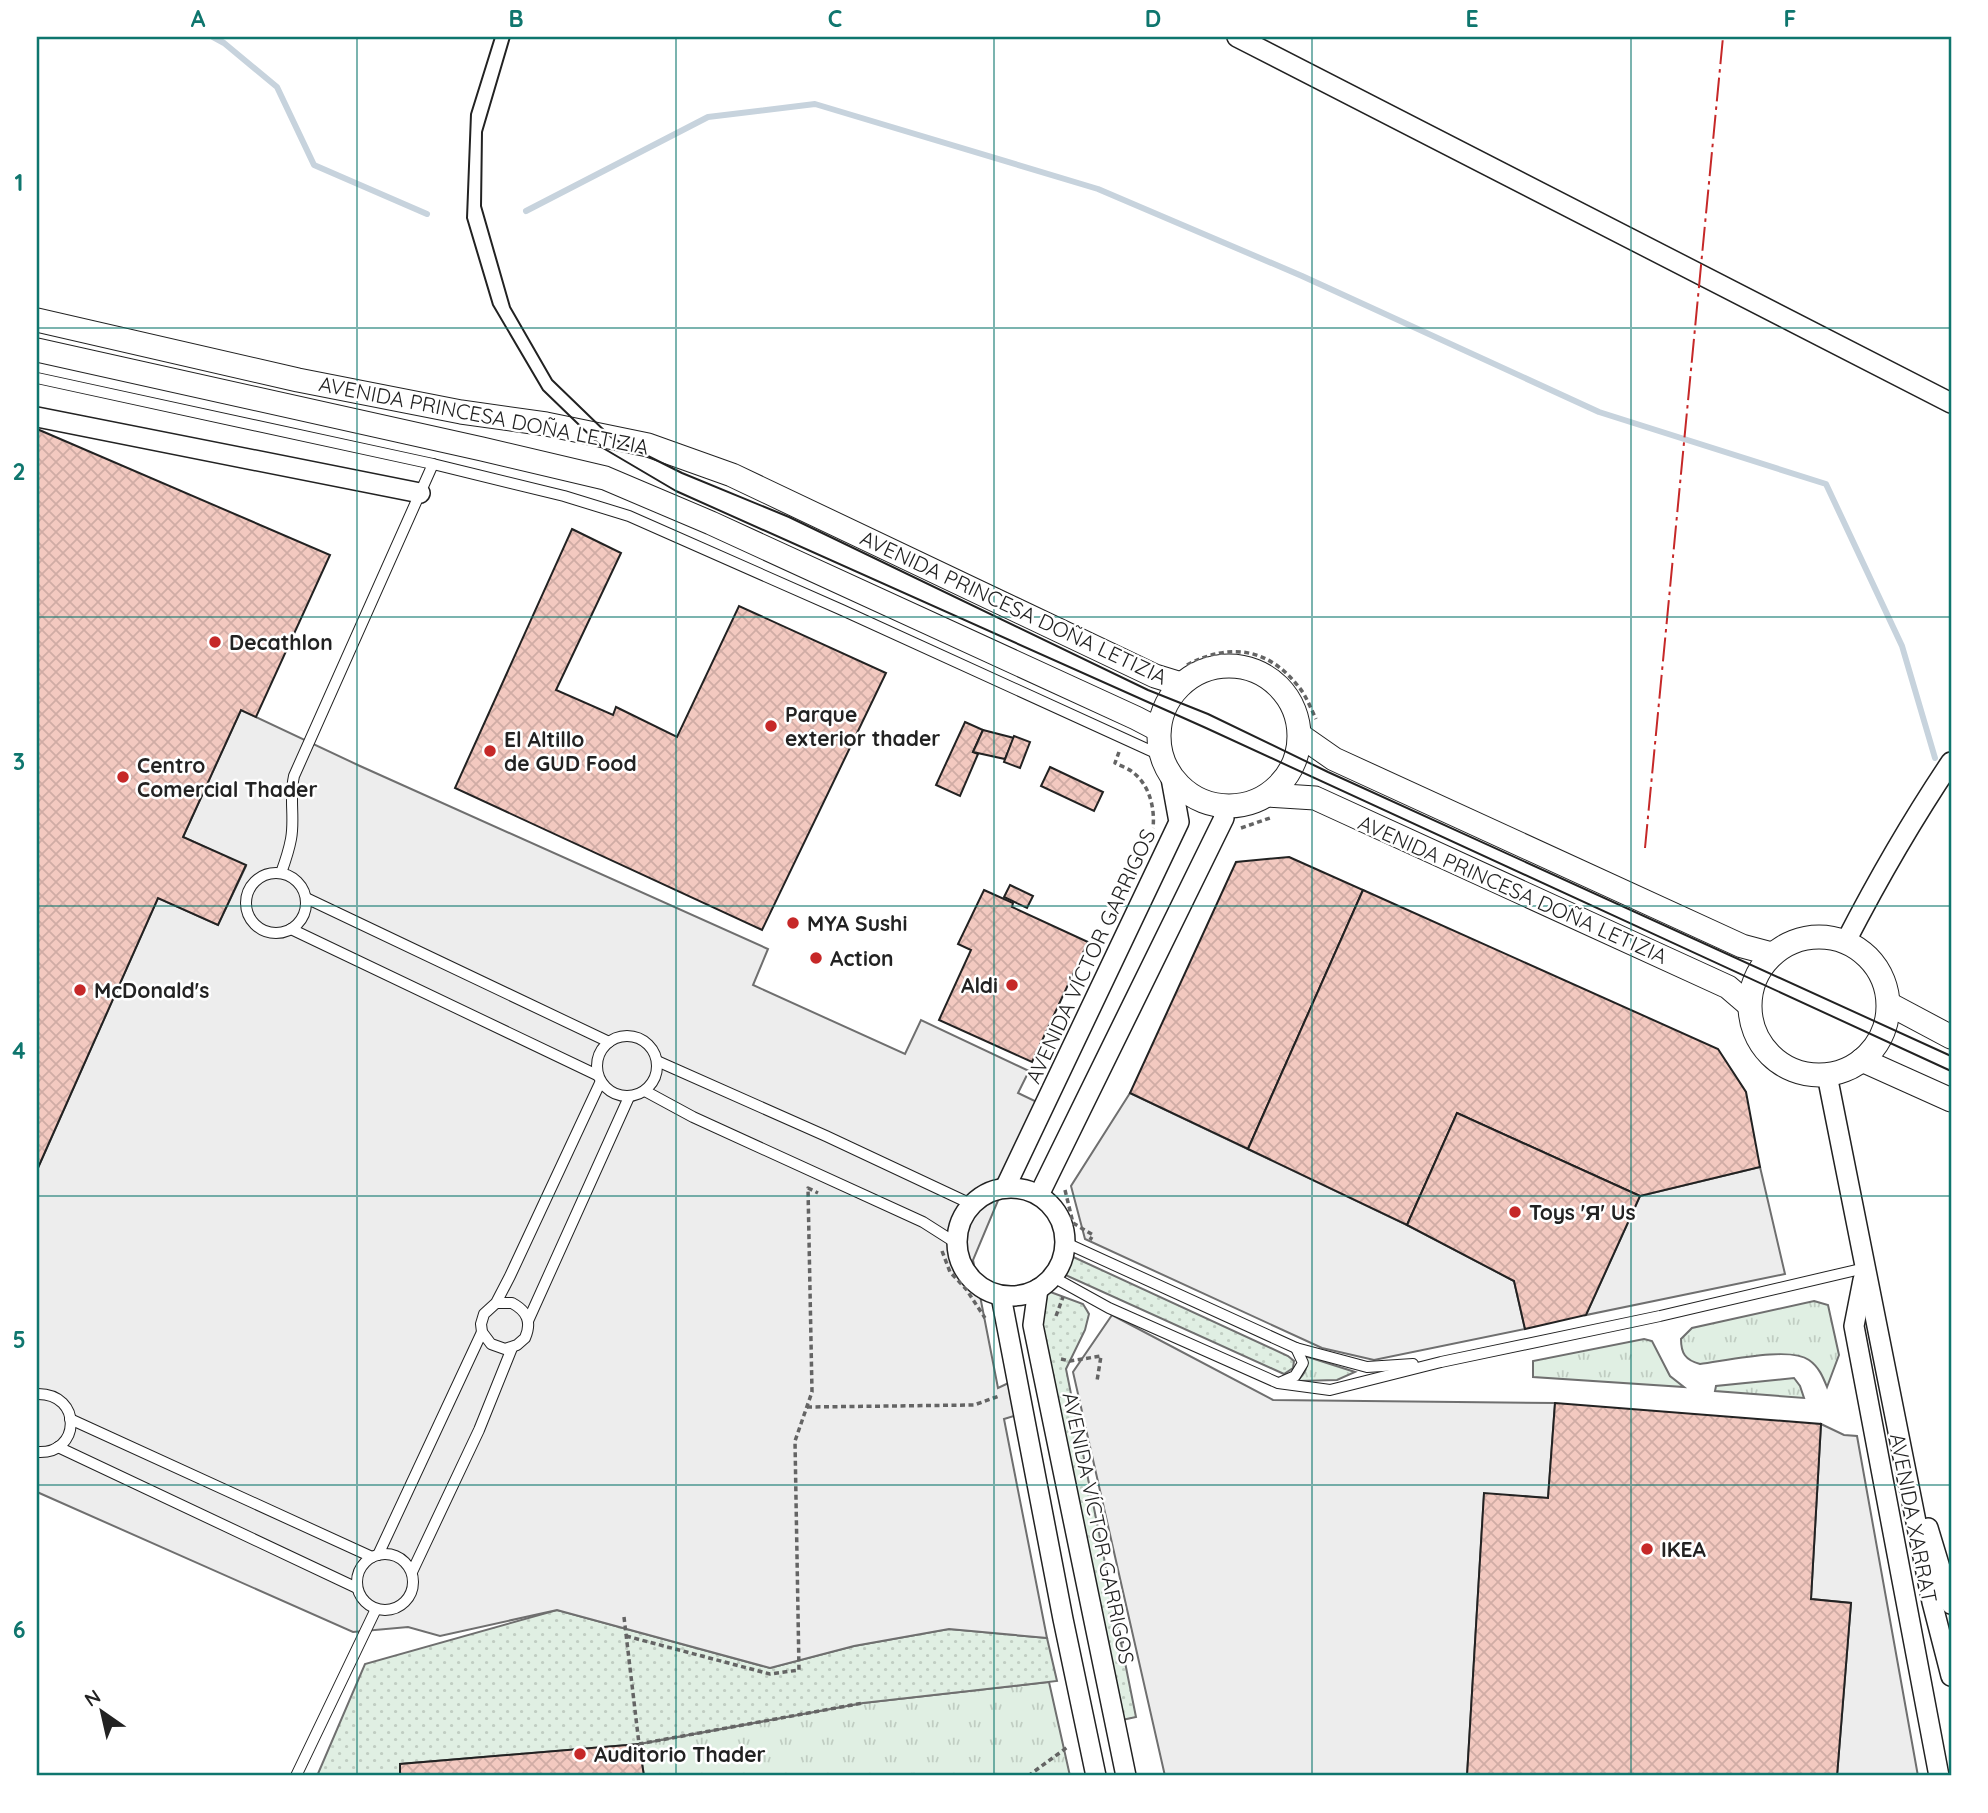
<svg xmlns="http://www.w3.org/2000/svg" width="1988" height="1813" font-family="Quicksand,sans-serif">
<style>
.grass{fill:url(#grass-tufts);stroke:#6f6f6f;stroke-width:2}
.park{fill:url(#park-dots);stroke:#6f6f6f;stroke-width:2}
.parking{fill:#ededed;stroke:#6f6f6f;stroke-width:2}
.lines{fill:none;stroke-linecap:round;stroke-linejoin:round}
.stream{stroke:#c7d3dd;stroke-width:6}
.building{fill:url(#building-cross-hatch);stroke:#222;stroke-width:2}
.service-casing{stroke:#222;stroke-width:12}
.minor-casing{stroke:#222;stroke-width:22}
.tertiary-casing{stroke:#222;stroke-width:25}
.path{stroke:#646464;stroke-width:3.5;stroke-dasharray:5 3.5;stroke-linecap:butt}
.service{stroke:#fff;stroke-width:10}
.minor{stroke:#fff;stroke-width:19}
.tertiary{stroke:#fff;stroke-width:23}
.tram{stroke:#222;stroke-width:2}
.power{stroke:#c62828;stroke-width:2;stroke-dasharray:24 5 3.5 5;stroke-linecap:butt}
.grid{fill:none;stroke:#0f766e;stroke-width:2;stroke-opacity:0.55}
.poi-dot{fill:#c62828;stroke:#fff;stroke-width:2.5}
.labels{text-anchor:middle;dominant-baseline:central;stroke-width:5;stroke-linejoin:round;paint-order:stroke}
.street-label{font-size:21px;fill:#222;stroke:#fff}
.poi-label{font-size:21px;font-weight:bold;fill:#222;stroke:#fff;text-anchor:start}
.neatline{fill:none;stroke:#0f766e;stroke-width:2.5}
.grid-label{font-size:23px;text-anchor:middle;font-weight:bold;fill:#0f766e}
</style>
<defs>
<pattern id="grass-tufts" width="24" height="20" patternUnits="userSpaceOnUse" patternTransform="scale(1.75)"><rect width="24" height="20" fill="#e0efe3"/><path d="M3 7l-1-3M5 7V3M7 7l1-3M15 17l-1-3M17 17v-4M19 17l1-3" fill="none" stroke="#c0cdc2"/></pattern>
<pattern id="park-dots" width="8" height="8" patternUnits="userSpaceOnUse" patternTransform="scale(1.75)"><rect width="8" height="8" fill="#e0efe3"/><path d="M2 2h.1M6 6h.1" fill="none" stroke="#c0cdc2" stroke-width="1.8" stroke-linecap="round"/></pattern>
<pattern id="building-cross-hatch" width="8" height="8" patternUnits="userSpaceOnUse" patternTransform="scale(1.75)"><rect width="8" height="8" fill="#f3c9c0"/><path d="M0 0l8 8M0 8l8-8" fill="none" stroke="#d0aca5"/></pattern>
</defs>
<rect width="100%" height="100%" fill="#fff"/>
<g class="grass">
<path d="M1814,1301L1828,1305L1839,1355L1827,1387C1823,1377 1819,1367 1809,1360C1790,1346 1725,1361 1700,1364C1685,1360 1681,1353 1681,1339L1692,1328Z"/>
<path d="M1644,1339L1652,1341L1670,1376L1684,1387L1533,1377V1361Z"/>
<path d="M1305,1356L1355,1372L1337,1380L1297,1381C1306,1373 1308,1368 1305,1356Z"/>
<path d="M1794,1378L1800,1386L1804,1398L1715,1391L1716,1386Z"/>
<path d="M1049,1682L1070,1776H644L639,1744L863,1703Z"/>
</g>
<g class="park">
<path d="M1069,1255L1288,1356L1294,1361L1293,1368L1284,1374L1061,1273Z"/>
<path d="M1045,1290L1083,1304L1089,1314L1085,1330L1066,1369L1136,1717L1122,1720L1040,1315Z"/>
<path d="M557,1610L770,1668L854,1646L949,1629L1047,1638L1057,1681L863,1703L639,1744L401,1764L400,1776H317L365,1664Z"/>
</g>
<g class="parking">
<path d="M241,710L360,766L768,949L753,985L905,1054L921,1020L1029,1071L1018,1093L1039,1103L973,1260L998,1388L1017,1379L1024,1413L1004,1419L1047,1638L949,1629L854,1646L770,1668L557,1610L440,1636L408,1627L353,1632L37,1492V1170L158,898L218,925L246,866L183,837Z"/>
<path d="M1130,1093L1407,1225L1514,1281L1525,1329L1374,1360L1322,1348L1085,1239L1071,1186Z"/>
<path d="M1760,1167L1785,1274L1586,1315L1640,1196Z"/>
<path d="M1112,1315L1273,1400L1555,1403L1548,1498L1484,1494L1467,1776H1165L1073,1372Z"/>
<path d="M1821,1424L1844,1435L1857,1436L1918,1776H1837L1851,1603L1811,1599Z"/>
</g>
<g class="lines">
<g class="stream">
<path d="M213,37L224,43L277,87L314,165L427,214"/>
<path d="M526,211L708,117L815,104L1098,189L1302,276L1599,412L1826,484L1902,646L1935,758"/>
</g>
</g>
<g class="building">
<path d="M37,429L330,555L256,717L241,710L183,837L246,865L218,925L158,898L37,1170Z"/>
<path d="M572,529L621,553L556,690L613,715L616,707L677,737L739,606L886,673L762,930L455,788Z"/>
<path d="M965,722L983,730L973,752L978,754L960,796L936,785Z"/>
<path d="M983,730L1014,738L1005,759L973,752Z"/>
<path d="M1014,736L1030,742L1020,768L1004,762Z"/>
<path d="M1050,767L1103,792L1094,811L1041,786Z"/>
<path d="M1289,857L1363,890L1248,1149L1130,1093L1236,862Z"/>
<path d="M1010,885L1033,896L1027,908L1004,897Z"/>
<path d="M984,890L1013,903L1012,907L1088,942L1032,1062L939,1020L971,950L958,944Z"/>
<path d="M1363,890L1718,1049L1746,1092L1760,1167L1640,1196L1457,1113L1407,1225L1248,1149Z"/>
<path d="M1457,1113L1640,1196L1586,1315L1525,1329L1514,1281L1407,1225Z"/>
<path d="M1555,1403L1821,1424L1811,1599L1851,1603L1837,1776H1467L1484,1493L1548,1498Z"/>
<path d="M639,1744L644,1776H400V1764Z"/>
</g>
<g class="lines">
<g class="service-casing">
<g id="service">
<path d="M37,378L433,464L564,496L629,516L842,610L1160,755"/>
<circle cx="276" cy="903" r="30"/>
<path d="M281,873C285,862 289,850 291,839C295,818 289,798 294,776L433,464"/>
<path d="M306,898L609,1042"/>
<path d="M291,929L597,1075"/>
<circle cx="627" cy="1066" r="30"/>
<path d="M657,1061L826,1136L971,1204"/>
<path d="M645,1091L693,1117L923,1222L956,1243"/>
<path d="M1066,1243L1296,1348L1367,1367L1413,1364"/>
<path d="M1053,1277L1109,1308L1278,1383L1330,1390L1441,1362L1660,1316L1865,1268"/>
<path d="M496,1303H512C527,1311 532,1322 525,1338L517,1345L505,1349L491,1344L482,1332L481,1324L484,1314L496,1303L510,1276L600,1083"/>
<path d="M528,1321L629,1097"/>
<path d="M1279,1383L1295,1376L1303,1363L1296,1348"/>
<path d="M37,1394C83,1393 81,1455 37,1452"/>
<path d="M70,1419L372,1557"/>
<path d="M58,1447L357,1588"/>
<circle cx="385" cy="1582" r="28"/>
<path d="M378,1555L482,1332"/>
<path d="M412,1572L479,1430L512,1348"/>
<path d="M296,1776L376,1609"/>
</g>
</g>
<g class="minor-casing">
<g id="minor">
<path d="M1237,37L1951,403"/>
<path d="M37,417L420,493"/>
<path d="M1846,941C1878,879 1912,820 1951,762"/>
<path d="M1827,1075L1932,1602L1951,1676"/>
<circle cx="1011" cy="1242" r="54"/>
<path d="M1005,1188L1179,822L1171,778"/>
<path d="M1039,1195L1224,818L1222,807"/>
<path d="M1863,1280L1854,1326L1939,1776"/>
<path d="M1038,1289L1033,1325L1126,1776"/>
<path d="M1001,1296L1063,1619L1096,1776"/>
<path d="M1928,1528L1951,1604"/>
</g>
</g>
<g class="tertiary-casing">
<g id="tertiary">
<path d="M37,320L298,380L461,412L546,424L648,445L732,475L1155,676L1181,684"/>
<path d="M37,350L482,449L605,478L711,523L1136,718L1159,730"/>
<circle cx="1229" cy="736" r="70"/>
<path d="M1301,736L1334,759L1742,946L1772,954"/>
<path d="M1268,795L1315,798L1728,987L1749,1005"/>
<circle cx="1819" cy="1006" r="69"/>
<path d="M1889,1004L1951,1037"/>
<path d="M1862,1060L1951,1100"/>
</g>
</g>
<g class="path">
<path d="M1187,665C1229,643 1267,647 1298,686C1306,695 1311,709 1316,719"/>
<path d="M1119,752L1115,763C1121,766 1130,769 1135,774C1150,787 1155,809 1153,828"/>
<path d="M1241,828L1270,818"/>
<path d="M1065,1190L1073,1223L1093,1235L1090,1240"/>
<path d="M942,1251L950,1272L966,1289L985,1318"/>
<path d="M1056,1316L1063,1297"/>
<path d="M1061,1359L1070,1361L1101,1356L1097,1381"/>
<path d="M807,1407L974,1405L999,1396"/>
<path d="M624,1617L639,1744L863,1703"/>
<path d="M626,1636L770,1674L799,1670L795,1441L812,1392L808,1188L818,1193"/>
<path d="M1119,1642L1130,1641"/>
<path d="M910,1776L916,1774L920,1776"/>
<path d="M1028,1776L1069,1746"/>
</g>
<use href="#service" class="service"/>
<use href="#minor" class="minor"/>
<use href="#tertiary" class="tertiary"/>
<g class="tram">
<path d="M495,37L471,114L467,218L493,305L543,390L603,448L676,491L1206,728L1951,1071"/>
<path d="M510,37L482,132L481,206L510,307L552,380L612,438L682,473L789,517L1148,690L1208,714L1328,772L1951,1056"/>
</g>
<path class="power" d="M1645,848L1723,37"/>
</g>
<path class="grid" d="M357,37V1776M676,37V1776M994,37V1776M1312,37V1776M1631,37V1776M37,328H1951M37,617H1951M37,906H1951M37,1196H1951M37,1485H1951"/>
<g class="poi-dot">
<circle cx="215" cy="642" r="7"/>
<circle cx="771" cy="726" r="7"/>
<circle cx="490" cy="751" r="7"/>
<circle cx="123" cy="777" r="7"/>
<circle cx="793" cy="923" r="7"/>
<circle cx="816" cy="958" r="7"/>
<circle cx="1012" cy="985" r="7"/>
<circle cx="80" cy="990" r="7"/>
<circle cx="1515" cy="1212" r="7"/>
<circle cx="1647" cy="1549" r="7"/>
<circle cx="580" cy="1754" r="7"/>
</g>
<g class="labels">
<g class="street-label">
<text transform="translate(484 415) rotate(11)">AVENIDA PRINCESA DOÑA LETIZIA</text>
<text transform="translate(1014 607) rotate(25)">AVENIDA PRINCESA DOÑA LETIZIA</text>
<text transform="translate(1513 889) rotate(24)">AVENIDA PRINCESA DOÑA LETIZIA</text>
<text transform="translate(1090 956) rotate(-65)">AVENIDA VÍCTOR GARRIGOS</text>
<text transform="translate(1914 1518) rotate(79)">AVENIDA XARRAT</text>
<text transform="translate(1099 1528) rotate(78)">AVENIDA VÍCTOR GARRIGOS</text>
</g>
<g class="poi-label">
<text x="229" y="642">Decathlon</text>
<text x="785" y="714">Parque<tspan x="785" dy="24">exterior thader</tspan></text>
<text x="504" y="739">El Altillo<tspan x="504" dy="24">de GUD Food</tspan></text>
<text x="137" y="765">Centro<tspan x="137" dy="24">Comercial Thader</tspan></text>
<text x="807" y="923">MYA Sushi</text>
<text x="830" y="958">Action</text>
<text x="998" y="985" text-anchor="end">Aldi</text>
<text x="94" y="990">McDonald's</text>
<text x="1529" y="1212">Toys 'Я' Us</text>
<text x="1661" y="1549">IKEA</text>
<text x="594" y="1754">Auditorio Thader</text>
</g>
</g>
<rect width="1988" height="1813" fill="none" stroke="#ffffff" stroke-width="77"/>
<g transform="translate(102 1712) rotate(326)" stroke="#ffffff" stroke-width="5" paint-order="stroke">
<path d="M0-5L12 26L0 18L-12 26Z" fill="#222222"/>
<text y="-10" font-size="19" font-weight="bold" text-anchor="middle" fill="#222222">N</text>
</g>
<rect x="38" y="38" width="1912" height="1736" class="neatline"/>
<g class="grid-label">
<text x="198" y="27">A</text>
<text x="516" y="27">B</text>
<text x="835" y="27">C</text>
<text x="1153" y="27">D</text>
<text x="1472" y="27">E</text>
<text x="1790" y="27">F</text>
<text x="19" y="191">1</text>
<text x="19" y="480">2</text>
<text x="19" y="770">3</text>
<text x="19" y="1059">4</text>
<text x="19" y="1348">5</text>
<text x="19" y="1638">6</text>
</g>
</svg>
